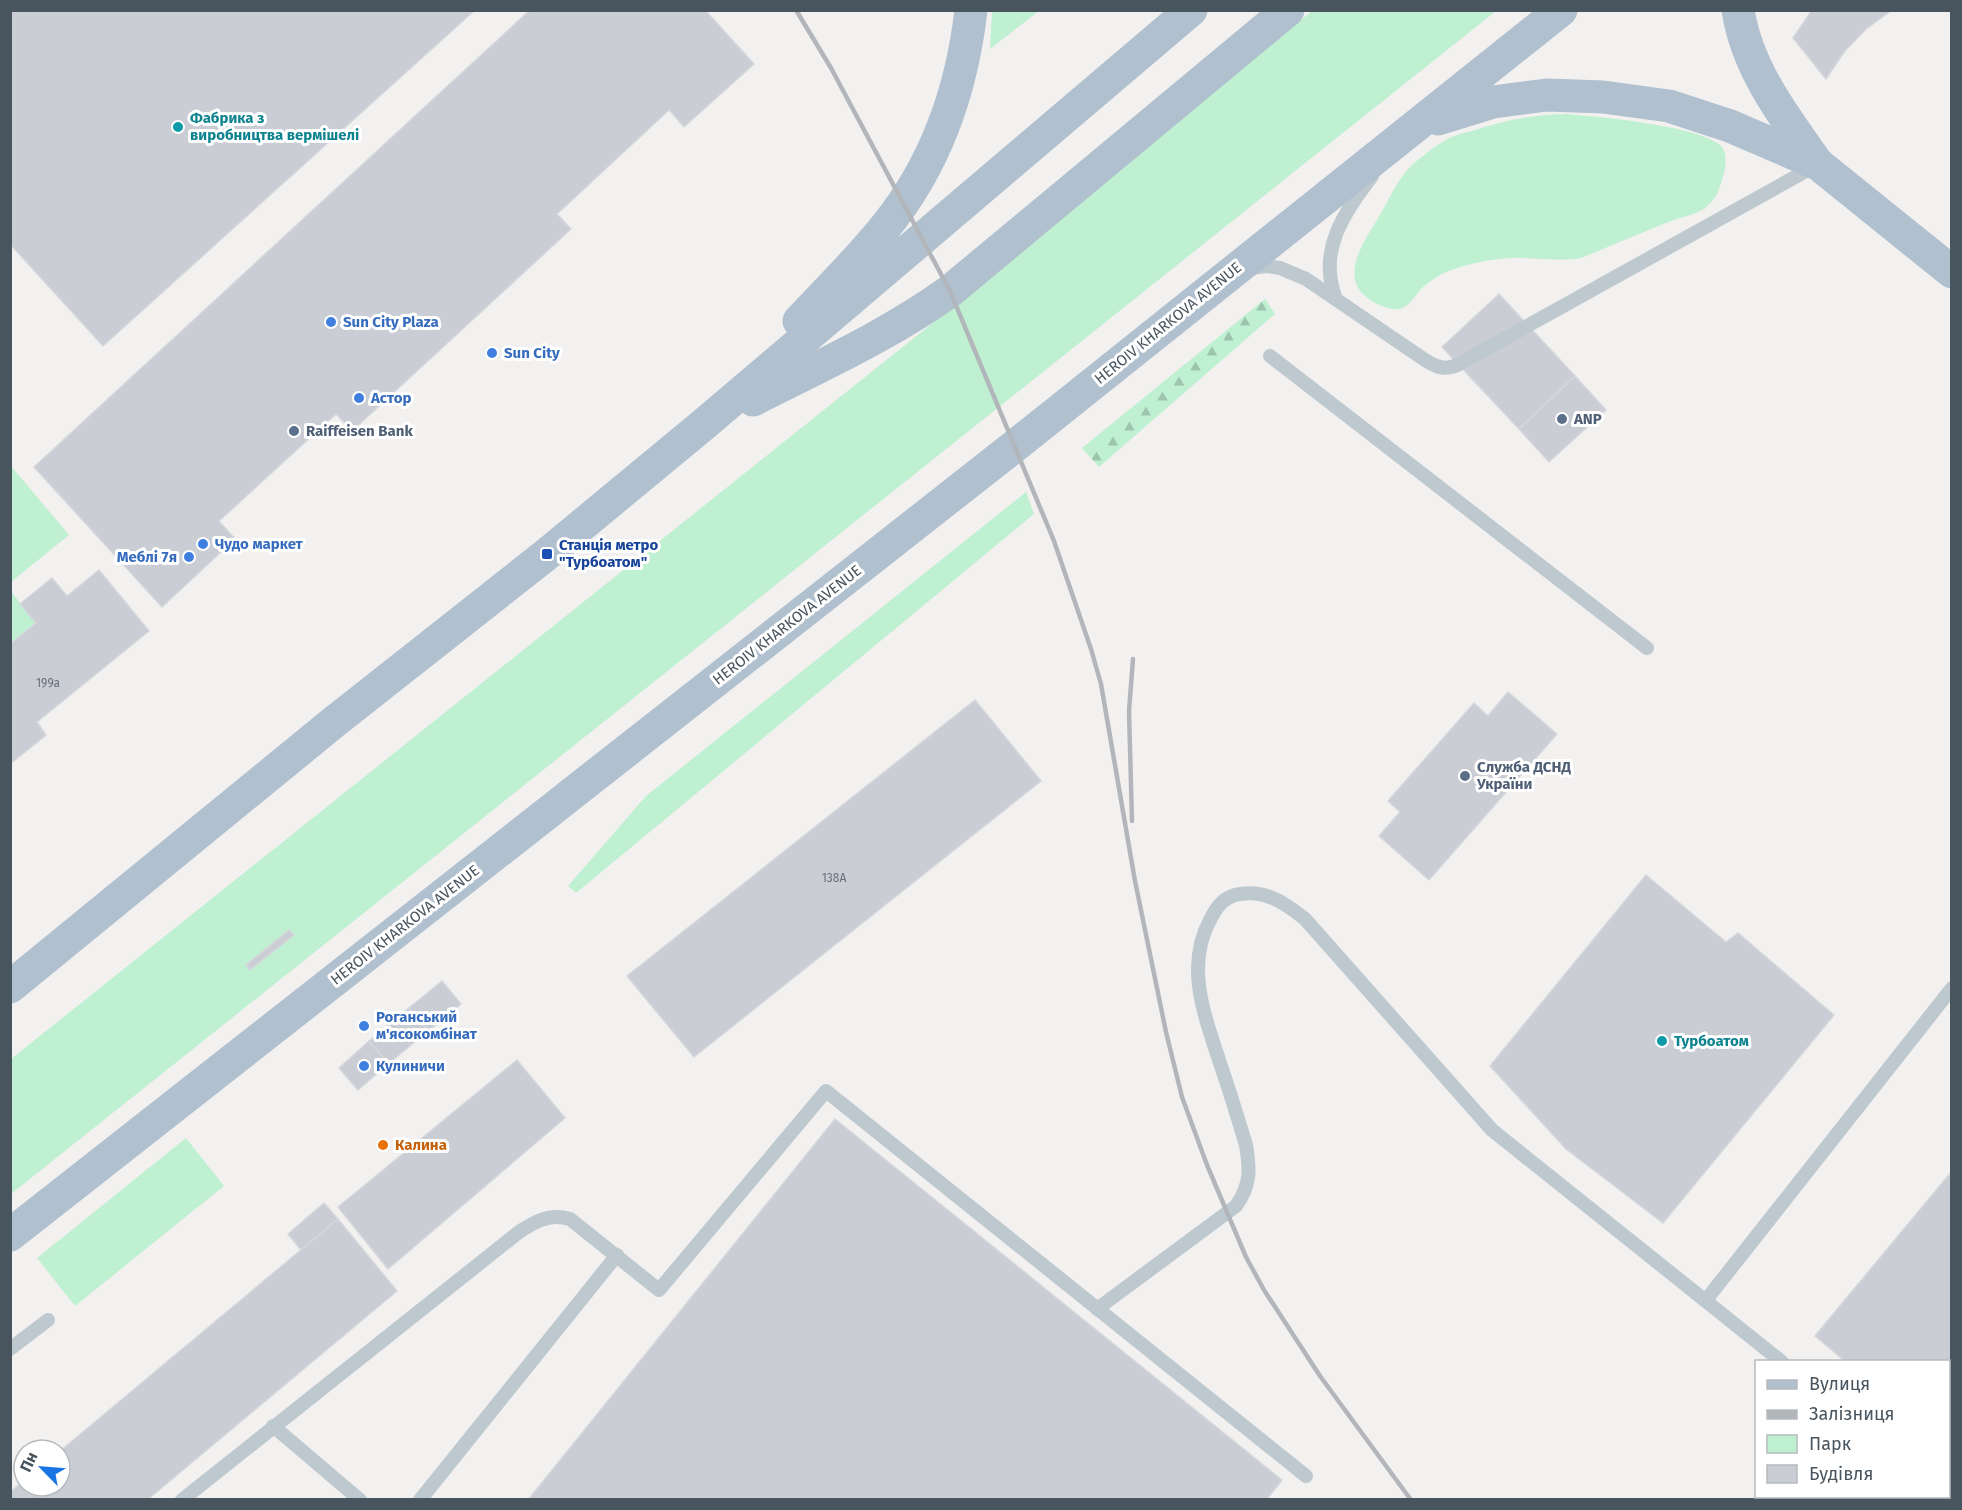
<svg xmlns="http://www.w3.org/2000/svg" width="1962" height="1510" font-family="'Fira Sans',sans-serif">
<style>
.green{fill:#bff0d1}
.forest{fill:url(#forest-firs)}
.building{fill:#cacdd3;stroke:#d4d7dc;stroke-width:1.5}
.lines{fill:none;stroke-linecap:round;stroke-linejoin:round}
.service{stroke:#bec8cf;stroke-width:14}
.primary{stroke:#b0c0cf;stroke-width:33}
.rail{stroke:#b2b6bb;stroke-width:4.5}
.culture-dot{fill:#0f9aa8;stroke:#fff;stroke-width:2}
.shop-dot{fill:#3f7fe0;stroke:#fff;stroke-width:2}
.service-dot{fill:#5c6f8a;stroke:#fff;stroke-width:2}
.transit-dot{fill:#1a4fb4;stroke:#fff;stroke-width:2}
.food-dot{fill:#e8710a;stroke:#fff;stroke-width:2}
.labels{text-anchor:middle;dominant-baseline:central;stroke-width:6;stroke-linejoin:round;paint-order:stroke}
.number-label{font-size:12px;fill:#68727b}
.culture-label{font-size:15px;font-weight:bold;fill:#0d838f;stroke:#fff;text-anchor:start}
.shop-label{font-size:15px;font-weight:bold;fill:#366cbe;stroke:#fff;text-anchor:start}
.street-label{font-size:15px;fill:#48545e;stroke:#fff}
.service-label{font-size:15px;font-weight:bold;fill:#4e5e75;stroke:#fff;text-anchor:start}
.transit-label{font-size:15px;font-weight:bold;fill:#164399;stroke:#fff;text-anchor:start}
.food-label{font-size:15px;font-weight:bold;fill:#c56008;stroke:#fff;text-anchor:start}
</style>
<defs>
<pattern id="forest-firs" width="22" height="20" patternUnits="userSpaceOnUse" patternTransform="scale(1.5)"><rect width="22" height="20" fill="#bff0d1"/><path d="M5 1l3.5 6h-7zM16 11l3.5 6h-7z" fill="#9dc5ad"/></pattern>
</defs>
<rect width="100%" height="100%" fill="#f3f0f0"/>
<g class="green">
<path d="M992,11V10L1039,11L990,49Z"/>
<path d="M1312,11H1496L11,1194V1059L949,310Z"/>
<path d="M1565,114C1594,116 1704,126 1722,147C1727,153 1726,165 1724,173C1720,188 1717,199 1705,208C1695,215 1681,217 1671,221C1640,233 1611,246 1581,258C1558,262 1536,257 1513,258C1491,259 1463,264 1442,274C1435,278 1426,284 1420,290C1412,300 1407,311 1392,309C1382,307 1371,302 1364,295C1339,272 1369,235 1381,213C1390,197 1397,181 1410,167C1421,157 1433,147 1446,140C1454,135 1463,133 1472,131C1503,120 1532,115 1565,114Z"/>
<path d="M11,466L69,535L11,582H10Z"/>
<path d="M1026,492L1034,514L576,893L568,886L646,796Z"/>
<path d="M10,590L36,623L10,644Z"/>
<path d="M186,1138L224,1186L75,1306L37,1258Z"/>
</g>
<path class="forest" d="M1265,299L1275,314L1099,467L1082,448Z"/>
<g class="building">
<path d="M10,10H475L103,346L10,244Z"/>
<path d="M530,10H705L754,64L684,127L669,110L557,214L571,229L352,431L336,414L219,521L235,539L162,607L34,467Z"/>
<path d="M1812,10H1892L1866,29L1844,52L1826,79L1793,38Z"/>
<path d="M1499,294L1575,376L1519,429L1442,347Z"/>
<path d="M1575,376L1606,410L1549,462L1519,429Z"/>
<path d="M99,570L149,631L37,722L46,735L10,764V644L36,623L20,604L52,578L67,596Z"/>
<path d="M1508,692L1557,734L1429,880L1379,836L1400,812L1388,801L1474,703L1488,716Z"/>
<path d="M975,700L1041,781L694,1057L627,976Z"/>
<path d="M1646,875L1726,942L1738,933L1834,1015L1663,1223L1566,1149L1490,1066Z"/>
<path d="M289,930L294,935L250,970L246,965Z"/>
<path d="M442,981L461,1004L428,1031L409,1008Z"/>
<path d="M409,1008L428,1031L388,1064L369,1041Z"/>
<path d="M369,1041L388,1064L358,1090L339,1068Z"/>
<path d="M517,1060L565,1118L388,1269L338,1207Z"/>
<path d="M835,1119L1282,1480L1266,1500H528Z"/>
<path d="M1952,1171V1449L1948,1446V1362H1846L1815,1336Z"/>
<path d="M324,1203L338,1219L301,1250L288,1234Z"/>
<path d="M338,1219L397,1291L147,1500H10V1492L24,1481V1486H60V1451Z"/>
</g>
<g class="lines">
<g class="service">
<path d="M1250,268L1267,266L1280,268L1306,279L1425,360C1436,367 1446,371 1459,364L1815,166"/>
<path d="M1336,299C1317,251 1344,213 1372,176"/>
<path d="M1270,356L1647,648"/>
<path d="M1706,1300L1952,988"/>
<path d="M1097,1309L1236,1206C1251,1185 1250,1169 1246,1145C1238,1119 1230,1092 1221,1066C1206,1019 1184,968 1210,920C1216,908 1222,899 1235,895C1263,888 1284,902 1305,919L1492,1130L1782,1362"/>
<path d="M10,1349L48,1320"/>
<path d="M273,1426L360,1500"/>
<path d="M1948,1496L1952,1498"/>
<path d="M182,1500L519,1232C536,1221 550,1213 570,1219L659,1290L826,1091L1306,1476"/>
<path d="M420,1500L617,1255"/>
</g>
<g class="primary">
<path d="M1738,10C1747,69 1784,116 1817,163"/>
<path d="M1438,119L1493,102L1547,95L1603,97L1669,106L1730,126L1818,164L1952,272"/>
<path d="M799,321C828,290 859,260 886,226C936,164 962,89 971,10"/>
<path d="M753,400C820,366 889,335 950,291L1288,10"/>
<path d="M10,987L334,722L547,554L703,425L1191,10"/>
<path d="M10,1235L1016,445L1561,10"/>
</g>
<g class="rail">
<path d="M796,10L831,68L950,291L1054,541L1091,649L1101,684L1135,881L1166,1032L1182,1097L1207,1165L1246,1257L1264,1290L1320,1376L1411,1500"/>
<path d="M1132,821L1129,711L1133,659"/>
</g>
</g>
<g class="culture-dot">
<circle cx="178" cy="127" r="6"/>
<circle cx="1662" cy="1041" r="6"/>
</g>
<g class="shop-dot">
<circle cx="331" cy="322" r="6"/>
<circle cx="492" cy="353" r="6"/>
<circle cx="359" cy="398" r="6"/>
<circle cx="203" cy="544" r="6"/>
<circle cx="189" cy="557" r="6"/>
<circle cx="364" cy="1026" r="6"/>
<circle cx="364" cy="1066" r="6"/>
</g>
<g class="service-dot">
<circle cx="1562" cy="419" r="6"/>
<circle cx="294" cy="431" r="6"/>
<circle cx="1465" cy="776" r="6"/>
</g>
<rect class="transit-dot" x="541" y="548" width="12" height="12" rx="3"/>
<circle class="food-dot" cx="383" cy="1145" r="6"/>
<g class="labels">
<g class="number-label">
<text x="48" y="683">199а</text>
<text x="834" y="878">138А</text>
</g>
<g class="culture-label">
<text x="190" y="118">Фабрика з<tspan x="190" dy="17">виробництва вермішелі</tspan></text>
<text x="1674" y="1041">Турбоатом</text>
</g>
<g class="shop-label">
<text x="343" y="322">Sun City Plaza</text>
<text x="504" y="353">Sun City</text>
<text x="371" y="398">Астор</text>
<text x="215" y="544">Чудо маркет</text>
<text x="177" y="557" text-anchor="end">Меблі 7я</text>
<text x="376" y="1017">Роганський<tspan x="376" dy="17">м'ясокомбінат</tspan></text>
<text x="376" y="1066">Кулиничи</text>
</g>
<g class="street-label">
<text transform="translate(1168 323) rotate(-39)">HEROIV KHARKOVA AVENUE</text>
<text transform="translate(787 625) rotate(-38)">HEROIV KHARKOVA AVENUE</text>
<text transform="translate(405 925) rotate(-38)">HEROIV KHARKOVA AVENUE</text>
</g>
<g class="service-label">
<text x="1574" y="419">ANP</text>
<text x="306" y="431">Raiffeisen Bank</text>
<text x="1477" y="767">Служба ДСНД<tspan x="1477" dy="17">України</tspan></text>
</g>
<g class="transit-label">
<text x="559" y="545">Станція метро<tspan x="559" dy="17">"Турбоатом"</tspan></text>
</g>
<g class="food-label">
<text x="395" y="1145">Калина</text>
</g>
</g>
<rect width="1962" height="1510" fill="none" stroke="#48545e" stroke-width="24"/>
<rect x="1755" y="1360" width="195" height="138" fill="#ffffff" stroke="#b6bbbf" stroke-width="1.5"/>
<rect x="1767" y="1380" width="30" height="9" fill="#b0c0cf" stroke="#b6bbbf" stroke-width="1.5"/>
<text x="1809" y="1390" font-size="18" fill="#48545e">Вулиця</text>
<rect x="1767" y="1410" width="30" height="9" fill="#b2b6bb" stroke="#b6bbbf" stroke-width="1.5"/>
<text x="1809" y="1420" font-size="18" fill="#48545e">Залізниця</text>
<rect x="1767" y="1435" width="30" height="18" fill="#bff0d1" stroke="#b6bbbf" stroke-width="1.5"/>
<text x="1809" y="1450" font-size="18" fill="#48545e">Парк</text>
<rect x="1767" y="1465" width="30" height="18" fill="#cacdd3" stroke="#b6bbbf" stroke-width="1.5"/>
<text x="1809" y="1480" font-size="18" fill="#48545e">Будівля</text>
<g transform="translate(42 1468) rotate(295)"><circle r="28" fill="#ffffff" stroke="#b6bbbf" stroke-width="1.5"/>
<path d="M0-4.5L10 22L0 15L-10 22Z" fill="#1975e4"/>
<text y="-9" font-size="16" font-weight="bold" text-anchor="middle" fill="#48545e">Пн</text>
</g>
</svg>
